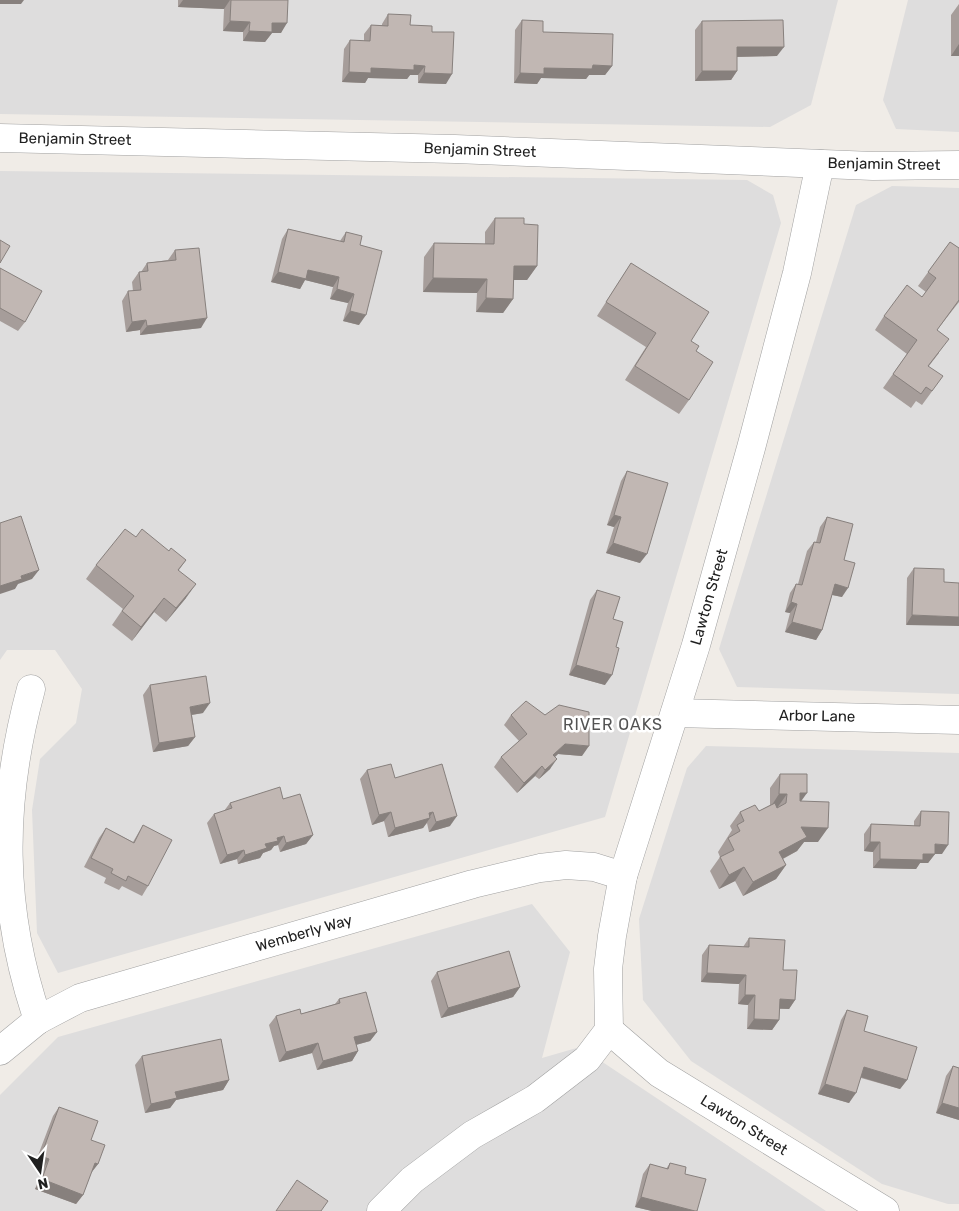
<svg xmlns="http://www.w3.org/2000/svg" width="959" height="1211" font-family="Rubik,sans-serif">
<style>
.residential{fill:#dedddd}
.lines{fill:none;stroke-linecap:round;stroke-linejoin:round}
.minor-casing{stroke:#a1a1a1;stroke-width:29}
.minor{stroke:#fff;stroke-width:28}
.wall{fill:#a69d9a}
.shaded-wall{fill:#87807d}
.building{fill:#c1b7b3;stroke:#87807d}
.labels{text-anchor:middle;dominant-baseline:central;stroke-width:5;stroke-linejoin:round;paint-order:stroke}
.street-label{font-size:15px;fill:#202020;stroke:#fff}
.neighbourhood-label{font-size:16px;letter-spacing:1px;fill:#535353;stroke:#fff}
</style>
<rect width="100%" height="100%" fill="#f0ece7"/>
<g class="residential">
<path d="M0,0H838L811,105L770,127L0,114Z"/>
<path d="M908,0H959V132L896,129L883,100Z"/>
<path d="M0,171L747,180L773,195L781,223L605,817L58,973L37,933L32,810L40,759L76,723L82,689L55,650H7L0,660Z"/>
<path d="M892,186L959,188V694L737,687L719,649L856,205Z"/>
<path d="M706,746L959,753V1204H948L882,1184L691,1061L643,1000L639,919L687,768Z"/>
<path d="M532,904L570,952L542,1058L580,1047L826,1211H0V1095L58,1037Z"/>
</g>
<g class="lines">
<g class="minor-casing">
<g id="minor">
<path d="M0,138L455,149L873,166L959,165"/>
<path d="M31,689C0,803 0,909 38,1020"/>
<path d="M675,713L959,720"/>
<path d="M609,1030L659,1073L885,1211"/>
<path d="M0,1051L38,1020L80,998L473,884L540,868L566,865L594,867L623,876"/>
<path d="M381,1211L412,1180L472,1135L535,1099L587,1059L609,1030L608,969L612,936L623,876L696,645L751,448L797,273L820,164"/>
</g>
</g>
<use href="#minor" class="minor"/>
</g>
<g class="wall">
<path d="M178,0H288L281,33H272L265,42L243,41V32L223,31L224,9L178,7Z"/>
<path d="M959,4V56H951V15Z"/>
<path d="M388,14L410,25L432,32L446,84L418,83V75H410L407,79L368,78L365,83L342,82L344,49L350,40L364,41V34L371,25H382V24Z"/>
<path d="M522,20L543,32L612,66L605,75H589L586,79L541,78L537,84L514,83L515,30Z"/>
<path d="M702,21L777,56L737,57V71L731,80L695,81V30Z"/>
<path d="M495,218L524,224L537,266L527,280H514L513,299L503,313L476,312L477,293L423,292L424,257L434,243L485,244V232Z"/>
<path d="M288,229L340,241L346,232L360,245L359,325L343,321L348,303L330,299L333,287L305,280L300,289L271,282L282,239Z"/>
<path d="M950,242L959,248V302L937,330L939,353L929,366L933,390L922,405L916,401L911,408L883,388L907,354L875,330L884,316L922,297L926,292L918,286Z"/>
<path d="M175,250L201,328L140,335V330L126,332L122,301L128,291H133L132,282L139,272H141L147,263L168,260Z"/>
<path d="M631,263L691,341L696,351L689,400L679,414L625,380L646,347L597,316Z"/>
<path d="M0,268L25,322L18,331L0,321Z"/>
<path d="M627,471L640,563L606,553L614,527L607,525L621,481Z"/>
<path d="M827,517L844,560L842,597L832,595L822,630L816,640L785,632L790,613L785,612L790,593L796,584H798L807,551L814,542H816L820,527Z"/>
<path d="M136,537L169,551L186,560L179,570L186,598L166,622L154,612L132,641L112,625L123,609L86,579L96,565Z"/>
<path d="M914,568L944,582L906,625L907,578Z"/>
<path d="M597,590L605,685L569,675L590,600Z"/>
<path d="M150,685L203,713L192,715L195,737L188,746L153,752L143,695Z"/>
<path d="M511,715H545L582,756L558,754L555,757L550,769L539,779L535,776L517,793L494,767L501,757L519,741L504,725Z"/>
<path d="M367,770L395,778L450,826L429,832L427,823L423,828L388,837L384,821L372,825L360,779Z"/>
<path d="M780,774L800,801L818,842H804L797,851L783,859L786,865L776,879L743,896L735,881L719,889L710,871L720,857L718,852L732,830L730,826L740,812L759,811L770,805V788Z"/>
<path d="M283,799L313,835L306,844L280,852L278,845L274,846L271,850L263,853L260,858L238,864L237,859L220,864L207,823L214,814L224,811L230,803Z"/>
<path d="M921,811L942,854H935L928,863H920L916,869L873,868V852L864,851V834L871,824L914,826V821Z"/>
<path d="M143,825L148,886L142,896L122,886L119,890L104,883L106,878L84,867L99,838L106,828L133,842Z"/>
<path d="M749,938L783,970L795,1000L789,1009H780L779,1020L772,1030L747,1029L748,1005L738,1004L739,984L701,982L702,955L709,945L743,947Z"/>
<path d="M437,972L520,987L513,997L441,1018L431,981Z"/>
<path d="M339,999L377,1032L370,1041L356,1045L358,1051L352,1061L317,1070L312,1053L279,1062L269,1025L276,1016L301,1014L335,1004Z"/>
<path d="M847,1010L864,1031L907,1080L900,1089L861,1078L849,1103L818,1094L841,1020Z"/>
<path d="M142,1056L229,1080L223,1090L176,1100L170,1108L145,1113L135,1065Z"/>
<path d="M953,1066L959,1068V1120L936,1113L946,1076Z"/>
<path d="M59,1107L91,1140L98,1164L91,1173L83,1195L76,1204L35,1189L43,1169L34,1166L53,1116Z"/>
<path d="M670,1163L697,1211H652L635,1207L643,1174L650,1164L666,1169Z"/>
</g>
<g class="shaded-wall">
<path d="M0,0H24L21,4H0Z"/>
<path d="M183,0H230L224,9L178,7Z"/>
<path d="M230,21L250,22L243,32L223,31Z"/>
<path d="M272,23H287L281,33H272L265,42L243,41L249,31Z"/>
<path d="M959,44V56H951Z"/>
<path d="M737,47H784L777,56L731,57Z"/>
<path d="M414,65L425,66L418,75H410L407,79L368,78L365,83L342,82L349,72L371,68Z"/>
<path d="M593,65L612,66L605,75H589L586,79L541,78L537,84L514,83L520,73L544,68Z"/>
<path d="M702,71H737L731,80L695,81Z"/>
<path d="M424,73L452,74L446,84L418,83Z"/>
<path d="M514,266H537L527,280H504Z"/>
<path d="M308,270L339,277L333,287L305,280L300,289L271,282L278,272Z"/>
<path d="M433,278L487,279L477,293L423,292Z"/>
<path d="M337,289L354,294L348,303L330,299Z"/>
<path d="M486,298L513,299L503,313L476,312Z"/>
<path d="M350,311L366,315L359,325L343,321Z"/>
<path d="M207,318L201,328L140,335L147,326Z"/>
<path d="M146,320L140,330L126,332L132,322Z"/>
<path d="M614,515L621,517L614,527L607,525Z"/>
<path d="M613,543L647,554L640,563L606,553Z"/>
<path d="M39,570L32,579L18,584L15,589L0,594V586L21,576Z"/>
<path d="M196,584L186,598L166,622L176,608Z"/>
<path d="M835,584L848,588L842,597L828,594Z"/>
<path d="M164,598L154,612L132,641L141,627Z"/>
<path d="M791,602L797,604L790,613L785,612Z"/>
<path d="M912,615L959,617V626L906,625Z"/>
<path d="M792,622L822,630L816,640L785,632Z"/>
<path d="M576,665L612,675L605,685L569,675Z"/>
<path d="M210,703L203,713L184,716L190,707Z"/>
<path d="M195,737L188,746L153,752L159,743Z"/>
<path d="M565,744L589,746L582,756L558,754L546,765L553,755Z"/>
<path d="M557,759L550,769L539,779L545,770Z"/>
<path d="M542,766L535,776L517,793L524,783Z"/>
<path d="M800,793H807L797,807Z"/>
<path d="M779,794H787L777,808H770Z"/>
<path d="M391,812L384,821L372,825L379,815Z"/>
<path d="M433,812L428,819L430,818L423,828L388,837L395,828Z"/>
<path d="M457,816L450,826L429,832L436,822Z"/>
<path d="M801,827L828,828L818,842H804L797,851L769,866L779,852Z"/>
<path d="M313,835L306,844L280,852L286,843Z"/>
<path d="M284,836L278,845L274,846L271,850L263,853L260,858L238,864L245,855L277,838Z"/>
<path d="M870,842H880L873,852L864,851Z"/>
<path d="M935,844L948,845L942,854H935L928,863H920L916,869L873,868L880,859L923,854Z"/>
<path d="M244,850L237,859L220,864L227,855Z"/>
<path d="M786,865L776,879L743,896L753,882Z"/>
<path d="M744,867L735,881L719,889L729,875Z"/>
<path d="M707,973L746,975L739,984L701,982Z"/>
<path d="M520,987L513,997L441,1018L448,1008Z"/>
<path d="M745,995H755L748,1005L738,1004Z"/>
<path d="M780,999L795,1000L789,1009L774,1008Z"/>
<path d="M754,1019L779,1020L772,1030L747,1029Z"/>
<path d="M377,1032L370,1041L348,1047L354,1037Z"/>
<path d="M318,1043L312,1053L279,1062L286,1052Z"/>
<path d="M358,1051L352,1061L317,1070L323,1061Z"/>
<path d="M864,1067L907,1080L900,1089L857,1076Z"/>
<path d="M229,1080L223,1090L176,1100L170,1108L145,1113L151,1104L175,1092Z"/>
<path d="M825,1084L856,1093L849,1103L818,1094Z"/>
<path d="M942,1103L959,1108V1120L936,1113Z"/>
<path d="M41,1156L49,1159L43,1169L34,1166Z"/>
<path d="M95,1163L98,1164L91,1173Z"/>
<path d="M42,1179L83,1195L76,1204L35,1189Z"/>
<path d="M641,1197L695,1211H652L635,1207Z"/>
</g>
<g class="building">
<path d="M231,0H288L287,23H272V32L249,31L250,22L230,21Z"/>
<path d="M388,14L411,15L410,25L432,26V32H454L452,74L424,73L425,66L414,65V70L371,68V73L349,72L350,40L370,41L371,25L388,26Z"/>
<path d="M522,20L543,21V32L613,34L612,66L593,65L592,69L544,68V74L520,73Z"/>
<path d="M783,20L784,47H737V71H702V21Z"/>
<path d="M495,218H524V224L538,225L537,266H514L513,299L486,298L487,279L433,278L434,243L494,244Z"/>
<path d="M288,229L344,242L346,232L362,236L360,245L382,251L366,315L350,311L354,294L337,289L339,277L308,270L306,279L278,272Z"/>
<path d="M0,240L10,246L0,263Z"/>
<path d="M950,242L959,248V300L937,330L949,339L928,366L943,376L932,391L926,387L921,394L893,374L917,340L884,316L907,285L922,297L936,278L928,272Z"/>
<path d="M199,248L207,318L147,326L146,320L132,322L128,291L141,290L139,272L148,271L147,263L176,260L175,250Z"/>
<path d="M631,263L709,312L691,341L699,346L696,351L713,362L689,400L635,366L656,333L606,302Z"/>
<path d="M0,268L42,291L25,322L0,308Z"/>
<path d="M627,471L668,483L647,554L613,543L621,517L614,515Z"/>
<path d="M21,516L39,570L21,576L22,579L0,586V523Z"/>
<path d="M827,517L853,524L844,560L855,563L848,588L835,584L822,630L792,622L797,604L791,602L796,584L802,585L814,542L820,543Z"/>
<path d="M125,529L136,537L142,529L169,551L171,548L186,560L178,570L196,584L176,608L164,598L141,627L122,611L134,596L96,565Z"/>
<path d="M914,568L944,569V582L959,583V617L912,615Z"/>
<path d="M597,590L620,597L613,619L623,622L616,647L619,648L612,675L576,665Z"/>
<path d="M206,676L210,703L190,707L195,737L159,743L150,685Z"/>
<path d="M526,701L545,715L559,705L589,712V746L565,744L553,755L557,759L545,770L542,766L524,783L501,757L527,734L511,715Z"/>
<path d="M391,764L395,778L442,764L457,816L436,822L433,812L429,813L430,818L395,828L391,812L379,815L367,770Z"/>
<path d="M780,774H807V793H800V801L829,802L828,828L801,827L807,837L779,852L786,865L753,882L744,867L729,875L720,857L734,850L728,838L740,831L737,825L744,821L740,812L755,805L759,811L775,803L777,808L786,803L787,794H779Z"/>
<path d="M280,787L283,799L300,794L313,835L286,843L284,836L277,838L278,841L265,844L267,848L245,855L244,850L227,855L214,814L232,808L230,803Z"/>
<path d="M921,811L949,812L948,845L935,844V854H923V860L880,859V842H870L871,824L920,826Z"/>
<path d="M143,825L172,840L148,886L128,876L126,881L111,873L113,869L91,858L106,828L134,843Z"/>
<path d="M749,938L785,940L783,970H797L795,1000L780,999L779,1020L754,1019L755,995H745L746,975L707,973L709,945L749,947Z"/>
<path d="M509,951L520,987L448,1008L437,972Z"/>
<path d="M366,992L377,1032L354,1037L358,1051L323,1061L318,1043L286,1052L276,1016L300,1009L301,1014L340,1003L339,999Z"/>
<path d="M847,1010L868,1016L864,1031L917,1047L907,1080L864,1067L856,1093L825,1084Z"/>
<path d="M221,1039L229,1080L175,1092L177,1098L151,1104L142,1056Z"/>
<path d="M953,1066L959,1068V1108L942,1103Z"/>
<path d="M59,1107L98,1121L91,1140L105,1145L98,1164L95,1163L83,1195L42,1179L49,1159L41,1156Z"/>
<path d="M670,1163L686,1167L685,1174L706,1179L697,1211H695L641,1197L650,1164L668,1169Z"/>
<path d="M297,1180L328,1201L321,1211H276Z"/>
</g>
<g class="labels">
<g class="street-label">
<text transform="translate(75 139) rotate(1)">Benjamin Street</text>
<text transform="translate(480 150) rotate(2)">Benjamin Street</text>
<text transform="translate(884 164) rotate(1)">Benjamin Street</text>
<text transform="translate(709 597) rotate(-74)">Lawton Street</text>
<text transform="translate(817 716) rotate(1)">Arbor Lane</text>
<text transform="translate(304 933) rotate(-16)">Wemberly Way</text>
<text transform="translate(744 1125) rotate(32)">Lawton Street</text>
</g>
<g class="neighbourhood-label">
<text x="613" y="724">RIVER OAKS</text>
</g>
</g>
<g transform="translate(40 1171) rotate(167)" stroke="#ffffff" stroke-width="4" paint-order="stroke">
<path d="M0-4L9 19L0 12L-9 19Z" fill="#202020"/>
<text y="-8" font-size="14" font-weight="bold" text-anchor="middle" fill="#202020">N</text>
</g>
</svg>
